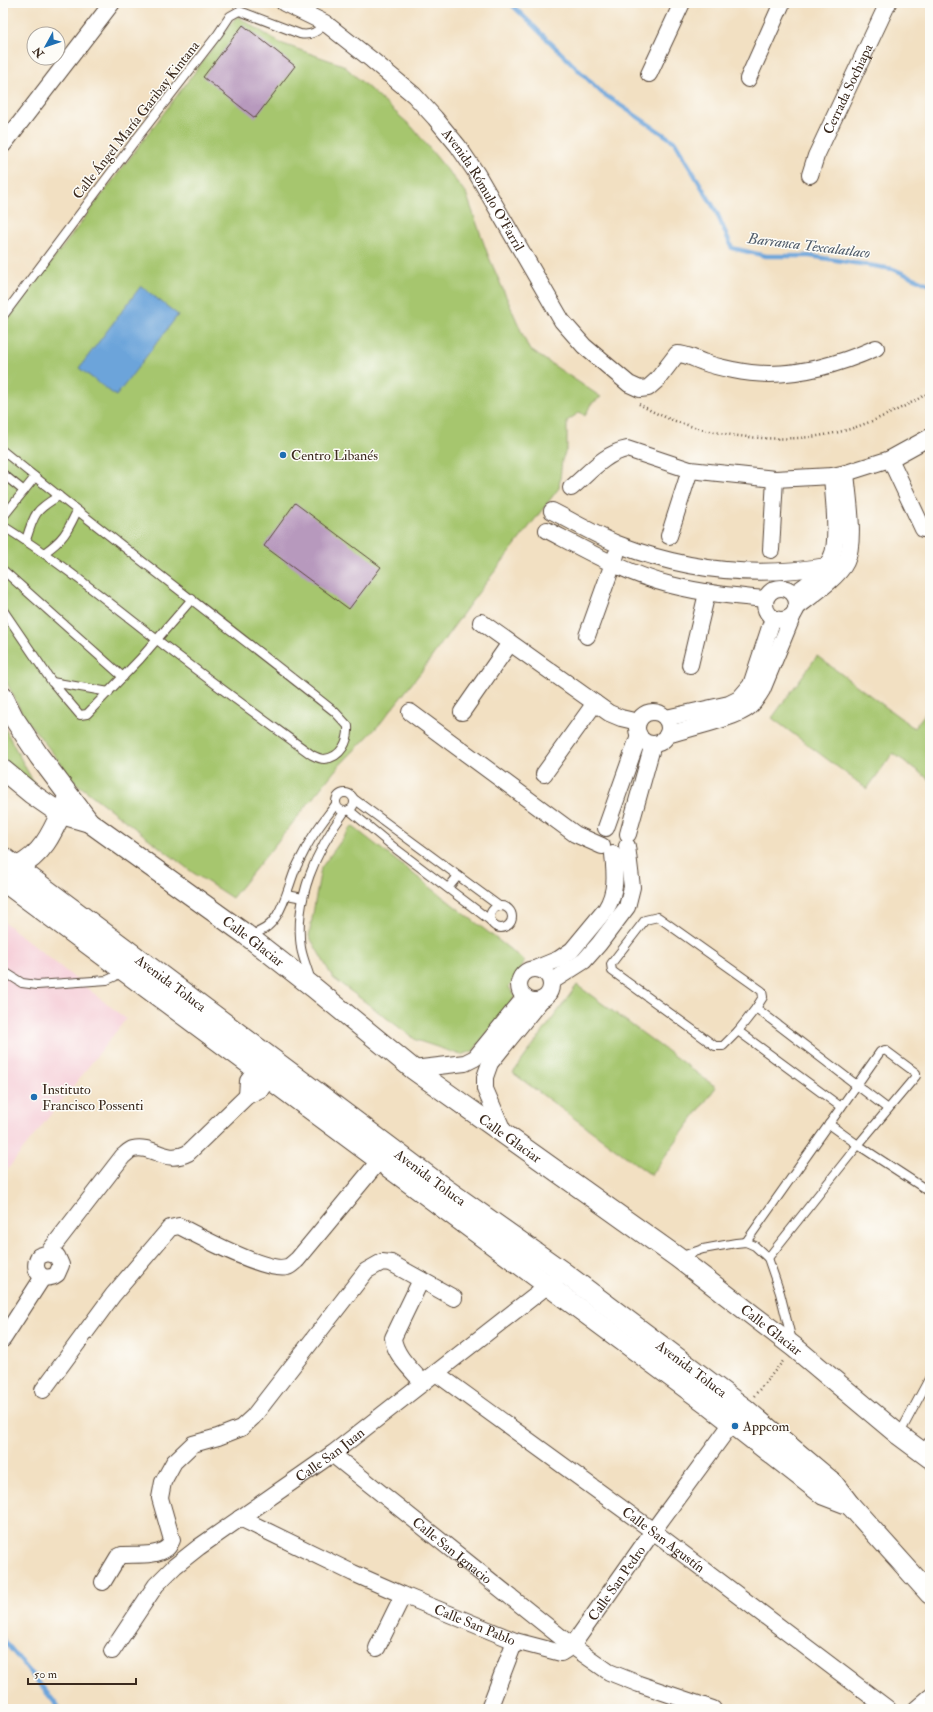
<svg xmlns="http://www.w3.org/2000/svg" width="933" height="1712" font-family="'IM FELL Double Pica',serif">
<style>
.built{fill:#f6cfd9}
.green{fill:#a6c66e;stroke:#707846}
.water{fill:#6ca4da;stroke:#54677c}
.lines{fill:none;stroke-linecap:round;stroke-linejoin:round}
.stream{stroke:#6ca4da;stroke-width:4.5}
.building{fill:#b799bd}
.service-casing{stroke:#564537;stroke-width:10}
.minor-casing{stroke:#564537;stroke-width:18}
.tertiary-casing{stroke:#564537;stroke-width:22}
.path{stroke:#564537;stroke-width:2.5;stroke-dasharray:1 3;stroke-linecap:butt}
.service{stroke:#fff;stroke-width:8}
.minor{stroke:#fff;stroke-width:16}
.tertiary{stroke:#fff;stroke-width:20}
.poi-dot{fill:#1f6fb2;stroke:#fdfcf7;stroke-width:1.5}
.labels{text-anchor:middle;dominant-baseline:central;stroke-width:3;stroke-linejoin:round;paint-order:stroke}
.street-label{font-size:14px;fill:#3b2a1e;stroke:#fdfcf7}
.poi-label{font-size:14px;fill:#3b2a1e;stroke:#fdfcf7;text-anchor:start}
.water-label{font-size:15px;font-style:italic;fill:#4f5b69;stroke:#fdfcf7}
</style>
<rect width="100%" height="100%" fill="#fdfcf7"/>
<filter id="ink" filterUnits="userSpaceOnUse"><feTurbulence type="fractalNoise" baseFrequency=".025" numOctaves="2"/><feDisplacementMap in="SourceGraphic" scale="8" xChannelSelector="R" yChannelSelector="G"/><feConvolveMatrix kernelMatrix="1 2 1 2 8 2 1 2 1" color-interpolation-filters="sRGB"/></filter>
<filter id="wash" filterUnits="userSpaceOnUse"><feTurbulence type="fractalNoise" baseFrequency=".012" numOctaves="4" result="noise"/><feDisplacementMap in="SourceGraphic" scale="16" xChannelSelector="R" yChannelSelector="G"/><feGaussianBlur stdDeviation="0.9" result="paint"/><feColorMatrix in="noise" values="0 0 0 0 0 0 0 0 0 0 0 0 0 0 0 0 0 1.4 0 .05"/><feComposite in="paint" operator="in"/></filter>
<g filter="url(#wash)">
<rect width="100%" height="100%" fill="#f2e0c2"/>
<path class="built" d="M3,921L126,1019L3,1175Z"/>
<g class="green">
<path d="M237,16L280,43L343,65L412,127L466,193L488,255L529,349L601,397L591,404L585,416L580,412L567,421V448L562,460L559,488L472,601L421,672L379,725L337,768L232,898L192,872L76,783L23,715L3,675V326Z"/>
<path d="M817,656L914,728L930,707V780L893,753L867,789L772,718Z"/>
<path d="M3,725L38,791L3,759Z"/>
<path d="M352,826L525,961L509,987L515,997L473,1051L461,1055L416,1040L333,978L309,936L321,868Z"/>
<path d="M577,985L716,1087L651,1175L513,1073Z"/>
</g>
<path class="water" d="M141,286L178,315L116,396L79,368Z"/>
<g class="lines">
<g class="stream">
<path d="M510,3L602,93L675,142L716,211L732,248L766,256H810L893,269L930,285"/>
<path d="M3,1639L60,1709"/>
</g>
</g>
<g id="blocks">
<g class="building">
<path d="M243,25L295,66L255,118L203,77Z"/>
<path d="M295,503L381,567L349,609L264,546Z"/>
</g>
</g>
</g>
<g filter="url(#ink)">
<use href="#blocks" fill-opacity="0" stroke="#564537" stroke-width="1"/>
<g class="lines">
<g class="service-casing">
<g id="service">
<path d="M3,316L134,142L218,34L230,16L239,11L245,13L300,34C311,36 318,32 325,23"/>
<path d="M3,451C112,540 225,624 335,712L348,726C349,741 341,758 324,759C320,759 316,757 312,755C260,717 207,679 156,639C106,600 57,560 3,526"/>
<path d="M3,474L24,491"/>
<path d="M3,517L35,477"/>
<path d="M26,540C34,514 35,510 59,496"/>
<path d="M44,553C64,539 67,532 77,511"/>
<path d="M3,570L123,677"/>
<path d="M3,610L52,682L80,715L87,714L140,659L192,599"/>
<path d="M52,682L109,692"/>
<circle cx="345" cy="802" r="9"/>
<path d="M354,799L499,906"/>
<path d="M349,810L396,849L491,921"/>
<path d="M448,888L458,876"/>
<path d="M287,895L303,898"/>
<circle cx="501" cy="917" r="11"/>
<path d="M250,934C280,931 286,892 295,870C298,863 302,856 305,850C313,833 325,819 336,804"/>
<path d="M3,971L22,983L37,985L107,980L114,977L123,970"/>
<path d="M311,981C308,970 303,959 301,948C294,899 316,850 345,811"/>
<path d="M738,1031L756,1008"/>
<path d="M841,1107L738,1031L723,1046H715L612,971L611,964L645,920L658,917L762,991L763,997L756,1008L888,1109"/>
<path d="M829,1124L858,1145L930,1192"/>
<path d="M746,1242L880,1052L885,1050L916,1073V1076L858,1145L768,1258"/>
<path d="M679,1257L703,1249L736,1243L746,1242L755,1246L768,1258L780,1293L792,1341"/>
<path d="M899,1435L930,1377"/>
<path d="M922,1452L930,1439"/>
</g>
</g>
<g class="minor-casing">
<g id="minor">
<path id="s1" d="M284,3L325,23L372,60L414,95L435,118L458,146L477,174L562,321L584,346L629,384L640,389L648,388L657,380L677,354C687,354 694,359 703,362C713,366 723,368 733,370C782,381 831,368 876,348"/>
<path d="M649,74L682,3"/>
<path d="M748,79L782,3"/>
<path d="M3,145L112,3"/>
<path id="s2" d="M810,175L816,156L888,3"/>
<path d="M890,459L923,529"/>
<path d="M571,488C588,474 605,453 627,449L690,470L775,479L832,476L846,473L890,459L930,437"/>
<path d="M552,511C574,522 597,536 620,545C687,571 756,578 827,566"/>
<path d="M547,530C587,551 627,574 671,585C702,593 733,596 765,599"/>
<path d="M669,536L690,470"/>
<path d="M771,550L775,479"/>
<circle cx="781" cy="604" r="16"/>
<path d="M794,594C807,584 823,574 831,558C840,543 833,495 832,476"/>
<path d="M796,608C810,597 839,577 846,562C856,541 848,497 846,473"/>
<path d="M481,622L609,713L621,718L638,722"/>
<path d="M587,636L616,555"/>
<path d="M690,665L707,593"/>
<path d="M410,712L575,834L602,846"/>
<path d="M462,712L510,643"/>
<circle cx="653" cy="728" r="16"/>
<path d="M666,718L729,704L739,699L751,685L773,618"/>
<path d="M667,735C685,729 737,718 749,707C755,702 758,696 762,690L793,615"/>
<path d="M544,774L595,703"/>
<path d="M606,828L639,735"/>
<path d="M628,834L653,744"/>
<path d="M537,968L559,959L572,950L606,909C617,891 615,874 613,854"/>
<circle cx="535" cy="985" r="16"/>
<path d="M551,982L584,961L599,944L627,907L632,887L627,846"/>
<path d="M413,1069L465,1063L475,1058L525,997"/>
<path d="M247,1096L248,1081L263,1061"/>
<path d="M504,1133L485,1089V1077L490,1063L541,1000"/>
<path d="M48,1253L57,1256L61,1265L57,1274C44,1284 30,1271 39,1256L48,1253L123,1156C126,1154 129,1150 133,1149C153,1144 165,1165 188,1153L247,1096L261,1089L275,1068"/>
<path d="M421,1280L393,1338C395,1356 412,1370 423,1383"/>
<path d="M3,1339L43,1277"/>
<path id="s3" d="M436,1373L653,1531L888,1709"/>
<path d="M43,1390L113,1295L170,1228L179,1226C198,1236 268,1273 287,1267C291,1266 294,1262 297,1260L379,1161"/>
<path id="s4" d="M332,1454L572,1646L609,1672L639,1684L713,1709"/>
<path id="s5" d="M240,1518L353,1573L403,1595L515,1641L561,1653L572,1646L653,1531L732,1423"/>
<path d="M103,1582L118,1557L122,1555C135,1554 156,1557 167,1548C169,1547 170,1543 172,1540L160,1498L163,1482L174,1462L193,1444L218,1437L241,1428L253,1417L366,1271L382,1262L391,1263L454,1298"/>
<path d="M377,1648L403,1595"/>
<path id="s6" d="M112,1651L156,1585L175,1566L199,1547L332,1454L557,1278"/>
<path d="M489,1709L515,1641"/>
<path d="M916,1709L930,1697"/>
</g>
</g>
<g class="tertiary-casing">
<g id="tertiary">
<path id="s7" d="M3,697L13,717L39,756L89,822L245,934L313,987L413,1069L677,1257L794,1347L899,1435L930,1458"/>
<path d="M3,770L32,794L61,814L89,822"/>
<path id="s8" d="M3,857L447,1190L563,1272L744,1408L833,1483L850,1505L930,1594"/>
<path d="M17,867C45,854 54,828 66,802"/>
<path d="M3,881L709,1405L824,1495L850,1505"/>
</g>
</g>
<g class="path">
<path d="M639,404C695,438 788,448 850,429C878,420 905,407 930,392"/>
<path d="M754,1396L784,1360"/>
</g>
<use href="#service" class="service"/>
<use href="#minor" class="minor"/>
<use href="#tertiary" class="tertiary"/>
</g>
</g>
<g class="poi-dot">
<circle cx="283" cy="455" r="4"/>
<circle cx="34" cy="1097" r="4"/>
<circle cx="735" cy="1426" r="4"/>
</g>
<g class="labels">
<g class="street-label">
<text stroke="none"><textPath href="#s2" startOffset="94">Cerrada Sochiapa</textPath></text>
<text transform="translate(136 120) rotate(-52)">Calle Ángel María Garibay Kintana</text>
<text stroke="none"><textPath href="#s1" startOffset="278">Avenida Rómulo O'Farril</textPath></text>
<text stroke="none"><textPath href="#s7" startOffset="355">Calle Glaciar</textPath></text>
<text stroke="none"><textPath href="#s8" startOffset="210">Avenida Toluca</textPath></text>
<text stroke="none"><textPath href="#s7" startOffset="679">Calle Glaciar</textPath></text>
<text stroke="none"><textPath href="#s8" startOffset="534">Avenida Toluca</textPath></text>
<text stroke="none"><textPath href="#s7" startOffset="1003">Calle Glaciar</textPath></text>
<text stroke="none"><textPath href="#s8" startOffset="858">Avenida Toluca</textPath></text>
<text stroke="none"><textPath href="#s6" startOffset="297">Calle San Juan</textPath></text>
<text stroke="none"><textPath href="#s3" startOffset="282">Calle San Agustín</textPath></text>
<text stroke="none"><textPath href="#s4" startOffset="154">Calle San Ignacio</textPath></text>
<text stroke="none"><textPath href="#s5" startOffset="439">Calle San Pedro</textPath></text>
<text stroke="none"><textPath href="#s5" startOffset="258">Calle San Pablo</textPath></text>
</g>
<g class="poi-label">
<text x="291" y="455">Centro Libanés</text>
<text x="42" y="1089">Instituto<tspan x="42" dy="16">Francisco Possenti</tspan></text>
<text x="743" y="1426">Appcom</text>
</g>
<g class="water-label">
<text transform="translate(809 246) rotate(7)">Barranca Texcalatlaco</text>
</g>
</g>
<rect width="933" height="1712" fill="none" stroke="#fdfcf7" stroke-width="16"/>
<g transform="translate(46 46) rotate(230)"><circle r="19" fill="#fdfcf7" stroke="#afa8a0"/>
<path d="M0-3L7 15L0 10L-7 15Z" fill="#1f6fb2"/>
<text y="-6" font-size="11" font-weight="bold" text-anchor="middle" fill="#3b2a1e">N</text>
</g>
<path d="M28 1678v6h108v-6" fill="none" stroke="#3b2a1e" stroke-width="2"/>
<text x="34" y="1678" font-size="12" fill="#3b2a1e" stroke="#fdfcf7" stroke-width="3" paint-order="stroke">50 m</text>
</svg>
